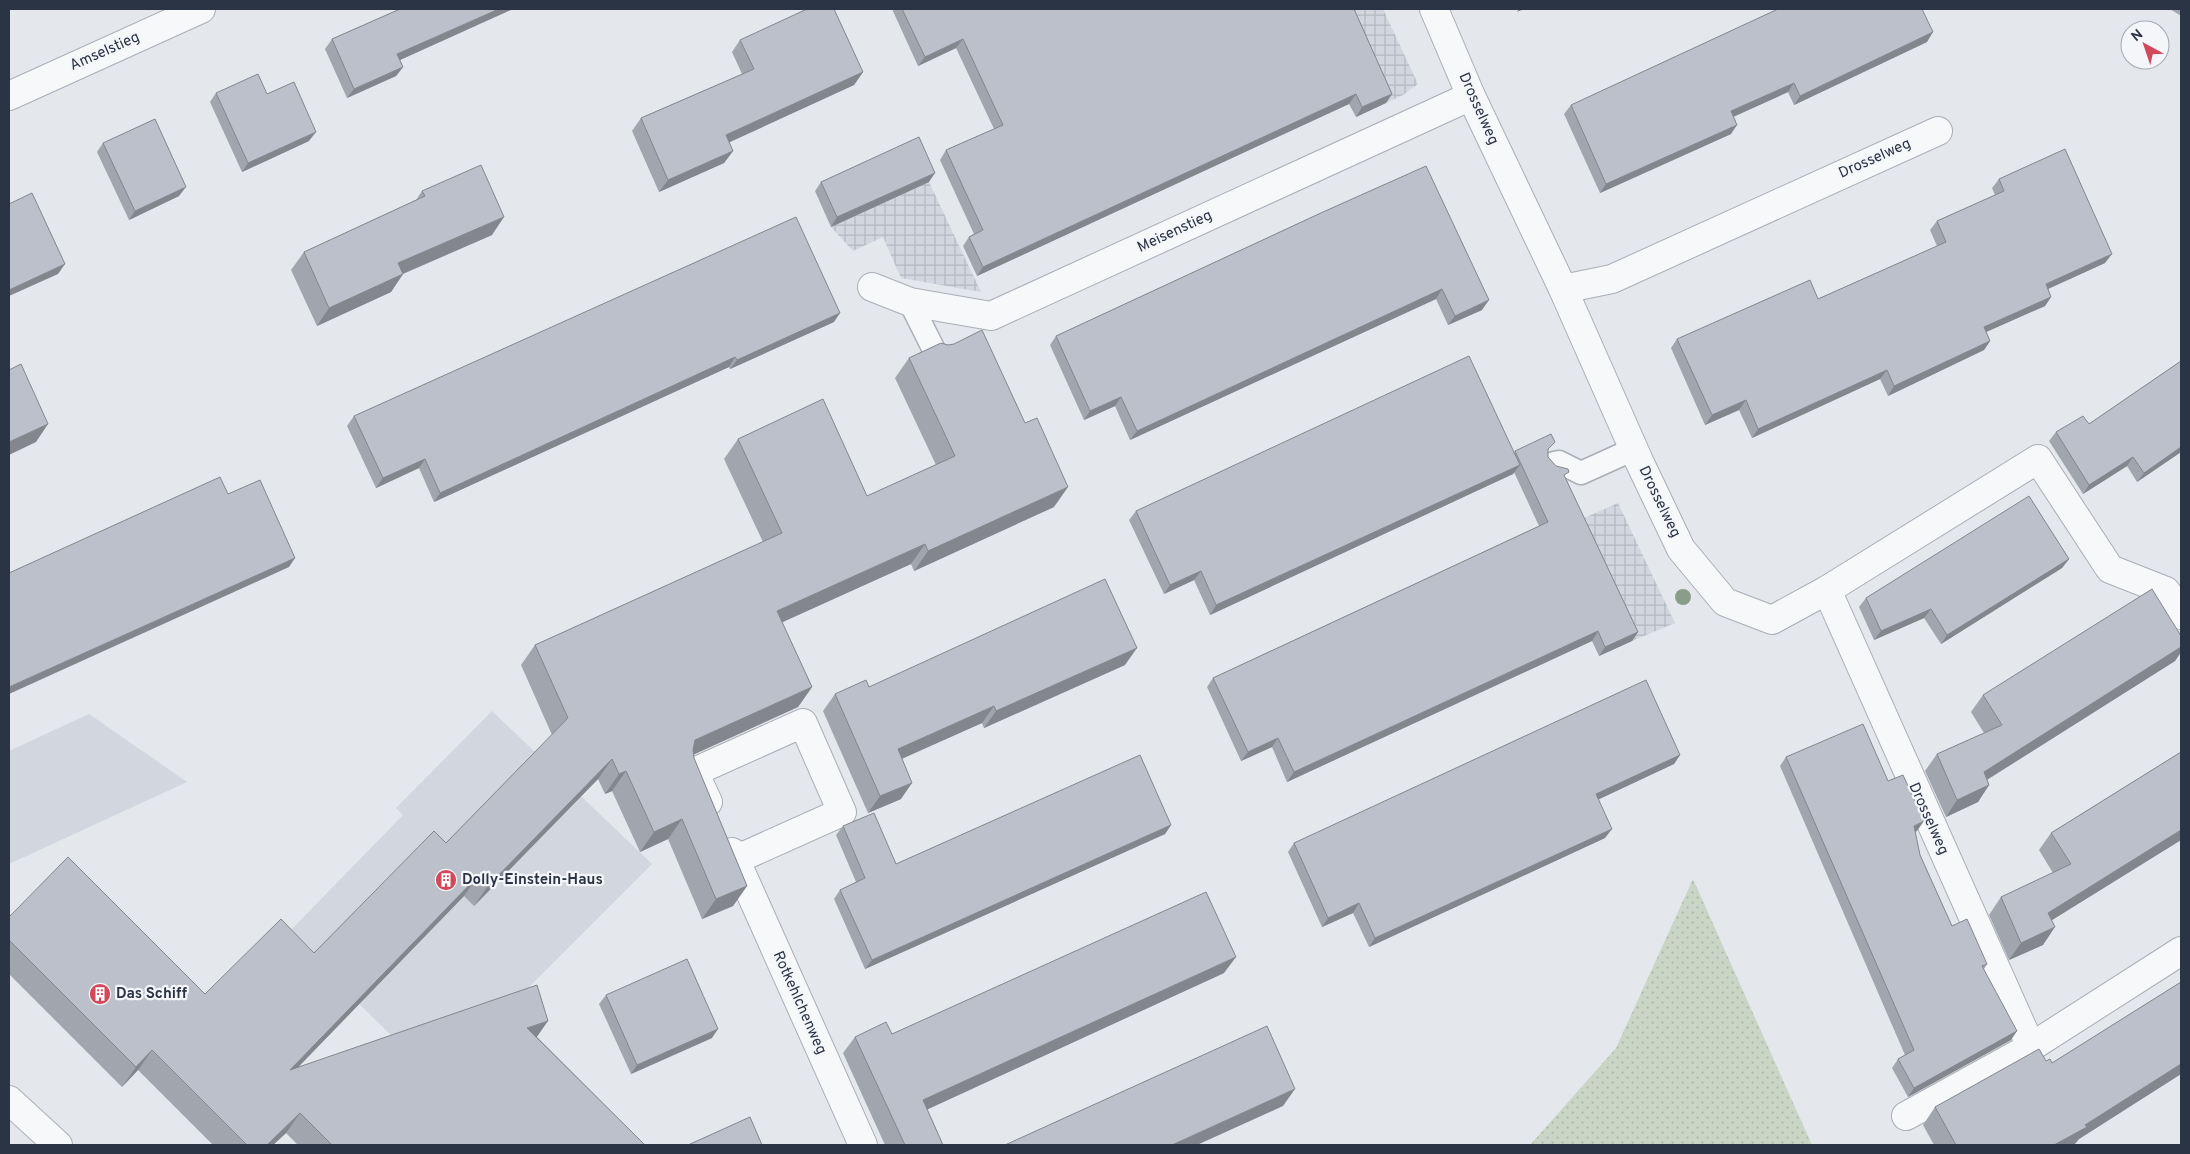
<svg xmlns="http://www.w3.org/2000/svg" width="2190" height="1154" font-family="Overpass,sans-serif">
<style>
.built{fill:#d2d6de}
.industrial{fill:url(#industrial-grid)}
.park{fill:url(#park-dots)}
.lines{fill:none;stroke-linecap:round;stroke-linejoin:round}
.service-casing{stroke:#a9aeb7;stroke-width:25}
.minor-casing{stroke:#a9aeb7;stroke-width:30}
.service{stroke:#f7f8fa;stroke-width:22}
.minor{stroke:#f7f8fa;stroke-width:28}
.tree{fill:#899d89}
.wall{fill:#a1a5ae}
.shaded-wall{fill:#83868d}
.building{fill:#bbc0ca;stroke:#83868d}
.labels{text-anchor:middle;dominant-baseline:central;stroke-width:4.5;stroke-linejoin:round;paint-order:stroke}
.street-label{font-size:15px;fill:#2b3445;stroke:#f4f6f9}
.poi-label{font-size:15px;font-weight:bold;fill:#2b3445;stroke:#f4f6f9;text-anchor:start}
</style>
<defs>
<pattern id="industrial-grid" width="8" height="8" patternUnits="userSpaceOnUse" patternTransform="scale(1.25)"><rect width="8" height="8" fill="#d2d6de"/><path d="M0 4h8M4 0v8" fill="none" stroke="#b4b8c0"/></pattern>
<pattern id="park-dots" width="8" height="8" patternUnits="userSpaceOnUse" patternTransform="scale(1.25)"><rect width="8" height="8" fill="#c9d6c5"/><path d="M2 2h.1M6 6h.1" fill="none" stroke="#adb8ab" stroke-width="1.8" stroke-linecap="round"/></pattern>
</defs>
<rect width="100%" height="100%" fill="#e4e7ec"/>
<g class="built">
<path d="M492,711L652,864L521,995L394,1038L287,934L403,815L396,808Z"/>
<path d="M89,714L187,782L9,864V751Z"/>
</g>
<g class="industrial">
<path d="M1343,9H1383L1418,84L1403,95L1386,103Z"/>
<path d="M929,182L981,292L901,278L883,237L853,251L831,227Z"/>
<path d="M1618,503L1675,623L1632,641L1575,522Z"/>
</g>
<path class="park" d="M1693,879L1812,1145H1530L1616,1048Z"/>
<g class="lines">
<g class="service-casing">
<g id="service">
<path d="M910,302L935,352"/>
<path d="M1554,463L1559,462L1581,473L1634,449"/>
</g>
</g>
<g class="minor-casing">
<g id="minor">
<path d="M1434,9L1471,96L1563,289L1639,461L1681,549L1725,602L1772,620L1827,590L2038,459L2110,569L2166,591L2181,615"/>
<path d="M9,96L201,9"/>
<path d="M872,287L910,302L991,316L1471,96"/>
<path d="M1563,289L1612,279L1938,131"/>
<path d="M1827,590L2031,1047"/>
<path d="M708,802L694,772L803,723L842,812L735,860"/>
<path d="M732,852L863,1145"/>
<path d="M9,1100L58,1145"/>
<path d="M1906,1116L2031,1047L2181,951"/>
</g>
</g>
<use href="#service" class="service"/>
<use href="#minor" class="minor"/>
</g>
<circle class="tree" cx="1683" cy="597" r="8"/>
<g class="wall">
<path d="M400,9H513L400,60L403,67L396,76L347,98L325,49L332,39Z"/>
<path d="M892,9H1354L1392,94L1386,103L1356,117L1349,104L977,276L963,246L969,237L974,234L940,160L946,150L994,129L956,48L918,66Z"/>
<path d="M2170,9H2181V16Z"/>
<path d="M740,40L863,72L854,85L729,142L733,151L724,163L659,192L632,131L641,118L742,74L732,52Z"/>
<path d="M1927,42L1794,105L1788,92L1733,117L1731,134L1600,193L1564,114L1571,105Z"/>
<path d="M216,93L267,94L309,141L242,172L210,102Z"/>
<path d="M103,143L179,196L129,220L97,152Z"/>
<path d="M1999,179L2105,263L2048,289L2051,297L2045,306L1986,332L1990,341L1984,350L1888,396L1880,379L1752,438L1739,410L1705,425L1671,348L1677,339L1818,299L1937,246L1930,230L1937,221L1995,195L1992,188Z"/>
<path d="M821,182H929L831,227L815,191Z"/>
<path d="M422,191L492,235L403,274L391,292L317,326L291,270L304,252L416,200Z"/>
<path d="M1323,212L1482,310L1448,325L1436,299L1130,440L1115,406L1084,420L1050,345L1056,336Z"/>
<path d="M834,322L730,369L729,367L434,502L419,468L376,488L347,426L354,416Z"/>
<path d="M909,358L1054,507L914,571L911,564L782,622L812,687L798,707L693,755L694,758L747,886L733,906L702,919L668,839L640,852L612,791L605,794L598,779L474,906L464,896L298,1067L537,1037L645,1145H298L286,1133L273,1145H213L138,1070L122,1087L9,974V917L205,994L314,953L446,843L552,735L521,665L535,645L763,542L724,459L738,439L867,496L936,465L895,378Z"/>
<path d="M2181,361V452L2137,482L2127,466L2083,494L2049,441L2056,432L2089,424Z"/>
<path d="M1515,451L1548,452V457L1565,478L1638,632L1632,641L1599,656L1592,641L1287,782L1272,747L1241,761L1207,687L1213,678L1539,526L1514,472L1513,474L1210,615L1194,580L1164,594L1129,520L1136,511L1514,453Z"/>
<path d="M2069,559L2062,568L1941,644L1924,618L1874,640L1859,607L1866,598Z"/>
<path d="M2181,636V652L2175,661L1987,780L1989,785L1978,802L1946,817L1925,771L1937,754L1984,733L1971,712L1983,695Z"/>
<path d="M1125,665L984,728L982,723L902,758L901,799L868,813L823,711L835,694L869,687Z"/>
<path d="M2181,752V840L2052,920L2043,945L2009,960L1989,915L2001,897L2053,873L2039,850L2051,833Z"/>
<path d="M1680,755L1674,764L1598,799L1605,838L1369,947L1353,913L1322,927L1288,852L1294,843Z"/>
<path d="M1786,757L1888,781L1917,831L1915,832L1920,855L1952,926L1987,964L1984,969L2011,1040L1908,1097L1892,1068L1898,1059L1905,1055L1780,766Z"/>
<path d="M1171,825L1165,834L865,969L834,899L840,890L856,882L836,835L843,826L896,864Z"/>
<path d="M1224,973L927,1109L943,1145H885L843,1053L855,1037L892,1034Z"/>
<path d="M2181,982V1074L2079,1139L2074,1145H1934L1923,1125L1935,1107L2046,1061L2052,1063Z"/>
<path d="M606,995L712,1038L631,1074L599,1004Z"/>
</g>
<g class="shaded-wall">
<path d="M499,9H513L391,64L397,54Z"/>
<path d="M1519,9H1524L1517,12Z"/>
<path d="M1933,32L1927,42L1794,105L1800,96Z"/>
<path d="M963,39L956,48L918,66L925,57Z"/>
<path d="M403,67L396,76L347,98L354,89Z"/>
<path d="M863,72L854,85L717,148L726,135Z"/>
<path d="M1794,83L1788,92L1724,121L1731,111Z"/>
<path d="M1356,94L1349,104L977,276L983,267Z"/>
<path d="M1392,94L1386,103L1356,117L1362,107Z"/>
<path d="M1737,125L1731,134L1600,193L1606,184Z"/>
<path d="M316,132L309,141L242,172L248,163Z"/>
<path d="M733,151L724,163L659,192L668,180Z"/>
<path d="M935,173L929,182L831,227L837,217Z"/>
<path d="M186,187L179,196L129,220L135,211Z"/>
<path d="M504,217L492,235L386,281L398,263Z"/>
<path d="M2112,254L2105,263L2039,293L2046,284Z"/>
<path d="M65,264L58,274L9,296V290Z"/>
<path d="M403,274L391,292L317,326L329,308Z"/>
<path d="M1442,289L1436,299L1130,440L1137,431Z"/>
<path d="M2051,297L2045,306L1977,336L1984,327Z"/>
<path d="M1489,300L1482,310L1448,325L1455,316Z"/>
<path d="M840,313L834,322L730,369L737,360Z"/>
<path d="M1990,341L1984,350L1888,396L1894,386Z"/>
<path d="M735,357L729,367L434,502L440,493Z"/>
<path d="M1887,370L1880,379L1752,438L1758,429Z"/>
<path d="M1121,397L1115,406L1084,420L1090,411Z"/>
<path d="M1746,400L1739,410L1705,425L1712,415Z"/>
<path d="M48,424L36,442L9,455V442Z"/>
<path d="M2181,447V452L2137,482L2144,473Z"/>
<path d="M2133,457L2127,466L2083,494L2089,485Z"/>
<path d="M425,459L419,468L376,488L383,478Z"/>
<path d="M1520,465L1513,474L1210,615L1216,605Z"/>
<path d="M1068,487L1054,507L914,571L928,551Z"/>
<path d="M925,544L911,564L763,631L777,611Z"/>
<path d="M295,558L289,567L9,694V687Z"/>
<path d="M2069,559L2062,568L1941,644L1947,635Z"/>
<path d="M1201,571L1194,580L1164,594L1170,585Z"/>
<path d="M1931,609L1924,618L1874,640L1881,631Z"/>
<path d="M1598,631L1592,641L1287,782L1294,772Z"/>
<path d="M1638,632L1632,641L1599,656L1605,647Z"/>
<path d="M2181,647V652L2175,661L1972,789L1984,772Z"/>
<path d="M1137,648L1125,665L984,728L996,711Z"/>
<path d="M812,687L798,707L681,760L695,740Z"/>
<path d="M994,706L982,723L886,766L898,749Z"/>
<path d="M1278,738L1272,747L1241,761L1248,752Z"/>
<path d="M1680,755L1674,764L1589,804L1596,794Z"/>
<path d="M612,759L598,779L474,906L488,886Z"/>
<path d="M626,771L612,791L605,794L619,774Z"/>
<path d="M912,783L901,799L868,813L880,796Z"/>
<path d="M1989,785L1978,802L1946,817L1957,800Z"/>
<path d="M682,819L668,839L640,852L654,832Z"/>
<path d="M1924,821L1917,831L1907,835L1914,826Z"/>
<path d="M1171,825L1165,834L865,969L872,960Z"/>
<path d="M1612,829L1605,838L1369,947L1375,938Z"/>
<path d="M2181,830V840L2036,930L2048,913Z"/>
<path d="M478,876L464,896L276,1090L290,1070Z"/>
<path d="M747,886L733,906L702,919L716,899Z"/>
<path d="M1359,903L1353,913L1322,927L1328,918Z"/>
<path d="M2055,927L2043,945L2009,960L2021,943Z"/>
<path d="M1236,957L1224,973L911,1117L923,1100Z"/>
<path d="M548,1021L534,1041L527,1028Z"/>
<path d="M718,1029L712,1038L631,1074L637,1065Z"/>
<path d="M2017,1031L2011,1040L1908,1097L1914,1088Z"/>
<path d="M152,1050L138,1070L122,1087L136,1067Z"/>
<path d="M2181,1064V1074L2079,1139L2074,1145H2054Z"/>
<path d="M1295,1089L1283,1106L1197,1145H1172Z"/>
<path d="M300,1113L286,1133L273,1145H267Z"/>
</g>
<g class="building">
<path d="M400,9H499L397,54L403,67L354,89L332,39Z"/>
<path d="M807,9H834L863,72L726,135L733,151L668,180L641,118L754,69L740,40Z"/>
<path d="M902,9H1354L1392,94L1362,107L1356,94L983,267L969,237L983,230L946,150L1003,125L963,39L925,57Z"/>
<path d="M1778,9H1922L1933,32L1800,96L1794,83L1731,111L1737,125L1606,184L1571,105Z"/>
<path d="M258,74L267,94L294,82L316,132L248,163L216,93Z"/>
<path d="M155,119L186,187L135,211L103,143Z"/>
<path d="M919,137L935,173L837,217L821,182Z"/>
<path d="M2065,149L2112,254L2046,284L2051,297L1984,327L1990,341L1894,386L1887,370L1758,429L1746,400L1712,415L1677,339L1810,280L1818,299L1946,242L1937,221L2004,191L1999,179Z"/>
<path d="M481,165L504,217L398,263L403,274L329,308L304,252L425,196L422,191Z"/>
<path d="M1426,166L1489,300L1455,316L1442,289L1137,431L1121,397L1090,411L1056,336L1323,212Z"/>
<path d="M32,193L65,264L9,290V204Z"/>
<path d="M796,217L840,313L737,360L735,357L440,493L425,459L383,478L354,416Z"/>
<path d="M982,330L1025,423L1037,418L1068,487L928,551L925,544L777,611L812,687L695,740L693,750L694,758L747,886L716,899L682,819L654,832L626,771L619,774L612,759L488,886L478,876L290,1070L537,985L548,1021L527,1028L645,1145H332L300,1113L267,1145H247L152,1050L136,1067L9,940V917L68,857L205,994L281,919L314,953L434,831L446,843L568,718L535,645L782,533L738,439L823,399L867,496L955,456L909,358L941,343L948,345L954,344Z"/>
<path d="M1469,356L1520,465L1216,605L1201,571L1170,585L1136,511Z"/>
<path d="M2181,361V447L2144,473L2133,457L2089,485L2056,432L2083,416L2089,424Z"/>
<path d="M21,364L48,424L9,442V370Z"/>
<path d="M1551,434L1555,442L1548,449V457L1556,466L1568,469L1569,472L1564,475L1638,632L1605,647L1598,631L1294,772L1278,738L1248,752L1213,678L1548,522L1515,451Z"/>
<path d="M220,477L228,494L260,480L295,558L9,687V573Z"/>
<path d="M2029,496L2069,559L1947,635L1931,609L1881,631L1866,598Z"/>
<path d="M1105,579L1137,648L996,711L994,706L898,749L912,783L880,796L835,694L866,680L869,687Z"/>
<path d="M2152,589L2181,636V647L1984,772L1989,785L1957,800L1937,754L2002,725L1983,695Z"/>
<path d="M1646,680L1680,755L1596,794L1612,829L1375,938L1359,903L1328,918L1294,843Z"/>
<path d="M1863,724L1888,781L1903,775L1924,821L1914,826L1920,855L1952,926L1967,919L1987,964L1982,966L2017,1031L1914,1088L1898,1059L1914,1050L1786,757Z"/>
<path d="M2181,752V830L2048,913L2055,927L2021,943L2001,897L2071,864L2051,833Z"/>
<path d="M1140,755L1171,825L872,960L840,890L865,878L843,826L874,813L896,864Z"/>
<path d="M1206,892L1236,957L923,1100L943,1145H905L855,1037L886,1022L892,1034Z"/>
<path d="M687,959L718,1029L637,1065L606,995Z"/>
<path d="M2181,982V1064L2085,1125L2087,1127L2054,1145H1956L1935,1107L2039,1049L2046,1061L2050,1059L2052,1063Z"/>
<path d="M1267,1026L1295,1089L1172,1145H1005Z"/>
<path d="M750,1117L762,1145H688Z"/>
</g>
<defs>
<g id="building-disc" transform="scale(1.125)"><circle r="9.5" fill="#d1495b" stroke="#f4f6f9"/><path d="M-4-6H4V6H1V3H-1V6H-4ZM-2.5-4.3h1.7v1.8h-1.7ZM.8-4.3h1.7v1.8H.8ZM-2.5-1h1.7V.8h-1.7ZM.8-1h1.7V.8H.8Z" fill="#fff"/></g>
</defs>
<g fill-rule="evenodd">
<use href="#building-disc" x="446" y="880"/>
<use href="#building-disc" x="100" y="994"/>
</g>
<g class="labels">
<g class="street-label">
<text transform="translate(105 52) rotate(-24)">Amselstieg</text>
<text transform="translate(1478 109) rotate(66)">Drosselweg</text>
<text transform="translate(1875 159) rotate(-24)">Drosselweg</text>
<text transform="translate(1175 232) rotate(-25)">Meisenstieg</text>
<text transform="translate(1659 502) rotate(64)">Drosselweg</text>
<text transform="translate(1928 819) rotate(66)">Drosselweg</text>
<text transform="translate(799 1003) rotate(66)">Rotkehlchenweg</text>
</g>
<g class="poi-label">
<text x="462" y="880">Dolly-Einstein-Haus</text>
<text x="116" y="994">Das Schiff</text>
</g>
</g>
<rect width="2190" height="1154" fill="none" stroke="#2b3445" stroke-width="20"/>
<g transform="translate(2145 45) rotate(320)"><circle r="24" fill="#f4f6f9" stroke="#a4a8b1"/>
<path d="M0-4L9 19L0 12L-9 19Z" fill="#d1495b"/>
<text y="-8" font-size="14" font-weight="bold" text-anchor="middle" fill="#2b3445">N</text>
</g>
</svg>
